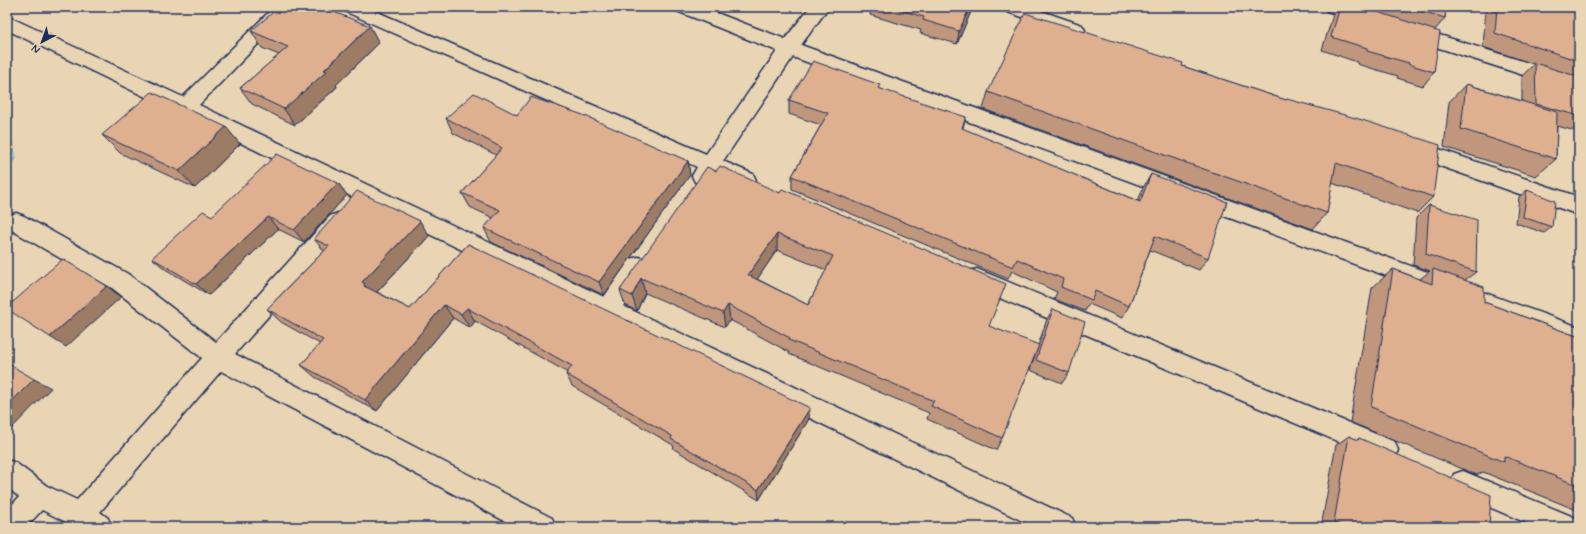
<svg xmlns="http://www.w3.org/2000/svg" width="1586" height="534" font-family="Mynerve,sans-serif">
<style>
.water{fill:#86d8dd;stroke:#5b94aa}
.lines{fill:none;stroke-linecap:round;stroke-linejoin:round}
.street-casing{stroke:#1b2f5e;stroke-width:3}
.street{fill:#e9d4b3;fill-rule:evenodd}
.wall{fill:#c0977c;stroke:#1b2f5e;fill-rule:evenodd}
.shaded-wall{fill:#9c7b65;stroke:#1b2f5e}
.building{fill:#dfb090;stroke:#1b2f5e;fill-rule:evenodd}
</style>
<rect width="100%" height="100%" fill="#e9d4b3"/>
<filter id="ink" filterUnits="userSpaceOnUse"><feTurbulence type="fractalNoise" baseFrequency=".025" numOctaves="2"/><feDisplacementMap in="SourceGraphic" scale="8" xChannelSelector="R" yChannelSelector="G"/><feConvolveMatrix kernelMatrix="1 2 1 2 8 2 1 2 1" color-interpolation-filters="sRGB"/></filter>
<g filter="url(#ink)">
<path class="water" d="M7,126L16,157L7,169Z"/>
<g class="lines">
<g class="street-casing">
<g id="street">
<path d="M274,7H294L199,105L604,297L630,259L638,257L646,259L649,266L623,306L1072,518L1076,527H1035L7,30V16L183,97Z"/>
<path d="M341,7H366L706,154L777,51L677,11L674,7H701L785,39L810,7H829L801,45L1579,327V347L793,57L723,161L753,174L756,180L753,186L746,188L714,175C708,183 704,185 695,182L692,176L697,167L344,11Z"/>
<path d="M1002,7H1030L1082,25L1085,30L1082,35L1076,36L1005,11Z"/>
<path d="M1324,7H1353L1372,14L1375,18L1372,22L1366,24L1327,11Z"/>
<path d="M1411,26L1579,79V93L1405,37L1402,32L1405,27Z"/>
<path d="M1410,139L1579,197V215L1403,153L1400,147L1403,141Z"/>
<path d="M16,213L24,216L128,274L216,342L330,216L338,213L346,216L349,222L346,228L235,354L552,518L556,527H516L221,371L100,512L108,518L112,527H76L42,510L26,527H7V510L19,497L7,487V460L16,463L47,486L77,500L202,358L112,288L8,228L7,219L8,216Z"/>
<path d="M977,269L1395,442L1398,450L1395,458L1386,462L1377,458L969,285L966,278L969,271Z"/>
<path d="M1463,471L1576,518L1579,527H1536L1454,492L1450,483L1454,474Z"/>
</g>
</g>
<use href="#street" class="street"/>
</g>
<g class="wall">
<path d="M871,7H973L957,44L920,33L921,30L870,15Z"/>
<path d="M1338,7H1446L1445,18L1435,30L1434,72L1423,86L1397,78L1398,76L1357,64V62L1322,50L1333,15Z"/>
<path d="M1486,7H1579V132L1557,126L1556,159L1536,176L1444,147L1449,102L1466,84L1522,101V76L1534,64L1483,47Z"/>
<path d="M251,31L379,43L336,85L337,87L295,125L252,104L240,88L279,55L262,48Z"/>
<path d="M1182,66L1286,100L1287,99L1433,197L1417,213L1332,183L1327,213L1313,229L983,109L988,92Z"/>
<path d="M879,88L963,129L1138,201L1143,188L1151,174L1208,258L1199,270L1150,250L1129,306L1122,318L1089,304L1085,311L1054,299L1057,292L1012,271L1008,279L792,189V176L821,125L789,114V100Z"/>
<path d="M517,115L688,161L690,175L604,295L491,242L484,228L493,218L470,207L462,193L496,155L453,133L446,118Z"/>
<path d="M102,135L240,144L195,188L120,153Z"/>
<path d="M716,171L780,193L990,326L1002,438L996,450L927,419L929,413L789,354V352L730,320L725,327L645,293L637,311L625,305L620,290ZM777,250L826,270L808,305L757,279Z"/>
<path d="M338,183L347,195L304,242L278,229L209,295L165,269L152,258L212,216Z"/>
<path d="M1527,190L1552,227L1544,233L1516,223L1519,197Z"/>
<path d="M1429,205L1476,272L1465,280L1484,302L1579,337V511L1483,472L1477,475L1350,422L1372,288L1393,269L1420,279L1430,271L1413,265L1416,218Z"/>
<path d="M429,236L377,292L410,309L468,244L809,419L759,500L674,449L673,445L572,386L566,374L567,372L475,321L470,328L453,318L377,411L315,377L301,365L320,344L281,322L267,309L324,251L314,239Z"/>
<path d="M1053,309L1069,373L1062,383L1030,370L1047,319Z"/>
<path d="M1349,436L1357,440L1359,438L1489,527H1321L1336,445Z"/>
</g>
<g class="shaded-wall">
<path d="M970,7H973L957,44L959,31Z"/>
<path d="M370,26L379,43L336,85L337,87L295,125L284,109Z"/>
<path d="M966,117L962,131V128Z"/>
<path d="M226,127L240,144L195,188L179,171Z"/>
<path d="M688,161L690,175L604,295L599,282Z"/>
<path d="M338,183L347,195L304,242L294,230Z"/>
<path d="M268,217L278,229L209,295L196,284Z"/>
<path d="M420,221L429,236L374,295L375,299L362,282Z"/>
<path d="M777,234V250L750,290L748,275Z"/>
<path d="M641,278L645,293L637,311L632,296Z"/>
<path d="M107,286L121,297L66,347L50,337Z"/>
<path d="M444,305L453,318L377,411L365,400Z"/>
<path d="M728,305L730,320L725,327L723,313Z"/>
<path d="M467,308L475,321L470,328L461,314Z"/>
<path d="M34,379L51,388L7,433V406Z"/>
<path d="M810,408L809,419L759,500L758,490Z"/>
</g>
<g class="building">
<path d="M279,7H321L370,26L324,70L327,71L284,109L240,88L288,47L251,31Z"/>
<path d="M890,7H970L959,31L923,20L924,17Z"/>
<path d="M1340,7H1362L1440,32L1434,72L1408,64L1409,63L1367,51V48L1331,37Z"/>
<path d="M1408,7H1446L1445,18Z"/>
<path d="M1497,7H1579V61L1495,33Z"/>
<path d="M1025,13L1183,63L1182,66L1286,100L1287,99L1359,119L1440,145L1433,197L1336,163L1327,213L988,92Z"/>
<path d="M813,61L880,85L878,88L966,117L962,128L1140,202L1151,174L1227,202L1208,258L1155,236L1129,306L1095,291L1092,300L1061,287L1063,279L1017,259L1013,267L792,176L828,113L789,100Z"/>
<path d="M1535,63L1579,77V116L1536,104Z"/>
<path d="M1466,84L1557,112L1556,159L1461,129Z"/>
<path d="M152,92L226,127L179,171L102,135Z"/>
<path d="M474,93L517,115L531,97L583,115L688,161L599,282L484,228L500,210L462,193L502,148L446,118Z"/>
<path d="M277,154L338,183L294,230L268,217L196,284L152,258L203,211L212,216Z"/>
<path d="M720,166L780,193L782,189L1006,284L989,326L1039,345L1002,438L931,406L934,401L789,340L790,338L728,305L723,313L641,278L632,296L620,290L707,167L716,171ZM777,234L833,256L808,305L748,275Z"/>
<path d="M1527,190L1555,201L1552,227L1523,217Z"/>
<path d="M357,191L420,221L362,282L365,284L364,286L410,309L468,244L810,408L758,490L671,439L672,436L566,374L572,366L467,308L461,314L444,305L365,400L301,365L323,340L267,309L329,246L314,239Z"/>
<path d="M1429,205L1477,220L1476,272L1426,254Z"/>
<path d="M63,259L107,286L50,337L7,309V307Z"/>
<path d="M1393,269L1432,284L1433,269L1484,287V302L1579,337V486L1504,456V462L1371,407Z"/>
<path d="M1053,309L1085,322L1069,373L1036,360Z"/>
<path d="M7,363L34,379L7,406Z"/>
<path d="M1349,436L1358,440L1359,438L1491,495L1489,527H1411L1400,522L1399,527H1346L1334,522Z"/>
</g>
</g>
<rect width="1586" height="534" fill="none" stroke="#e9d4b3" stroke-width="24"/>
<rect x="12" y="12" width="1562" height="510" fill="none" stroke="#1b2f5e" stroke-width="1.5" filter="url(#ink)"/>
<g transform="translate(42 42) rotate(221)" stroke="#e9d4b3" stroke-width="3" paint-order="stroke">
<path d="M0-3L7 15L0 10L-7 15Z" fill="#1b2f5e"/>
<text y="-6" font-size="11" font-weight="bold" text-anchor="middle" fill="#1b2f5e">N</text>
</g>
</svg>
